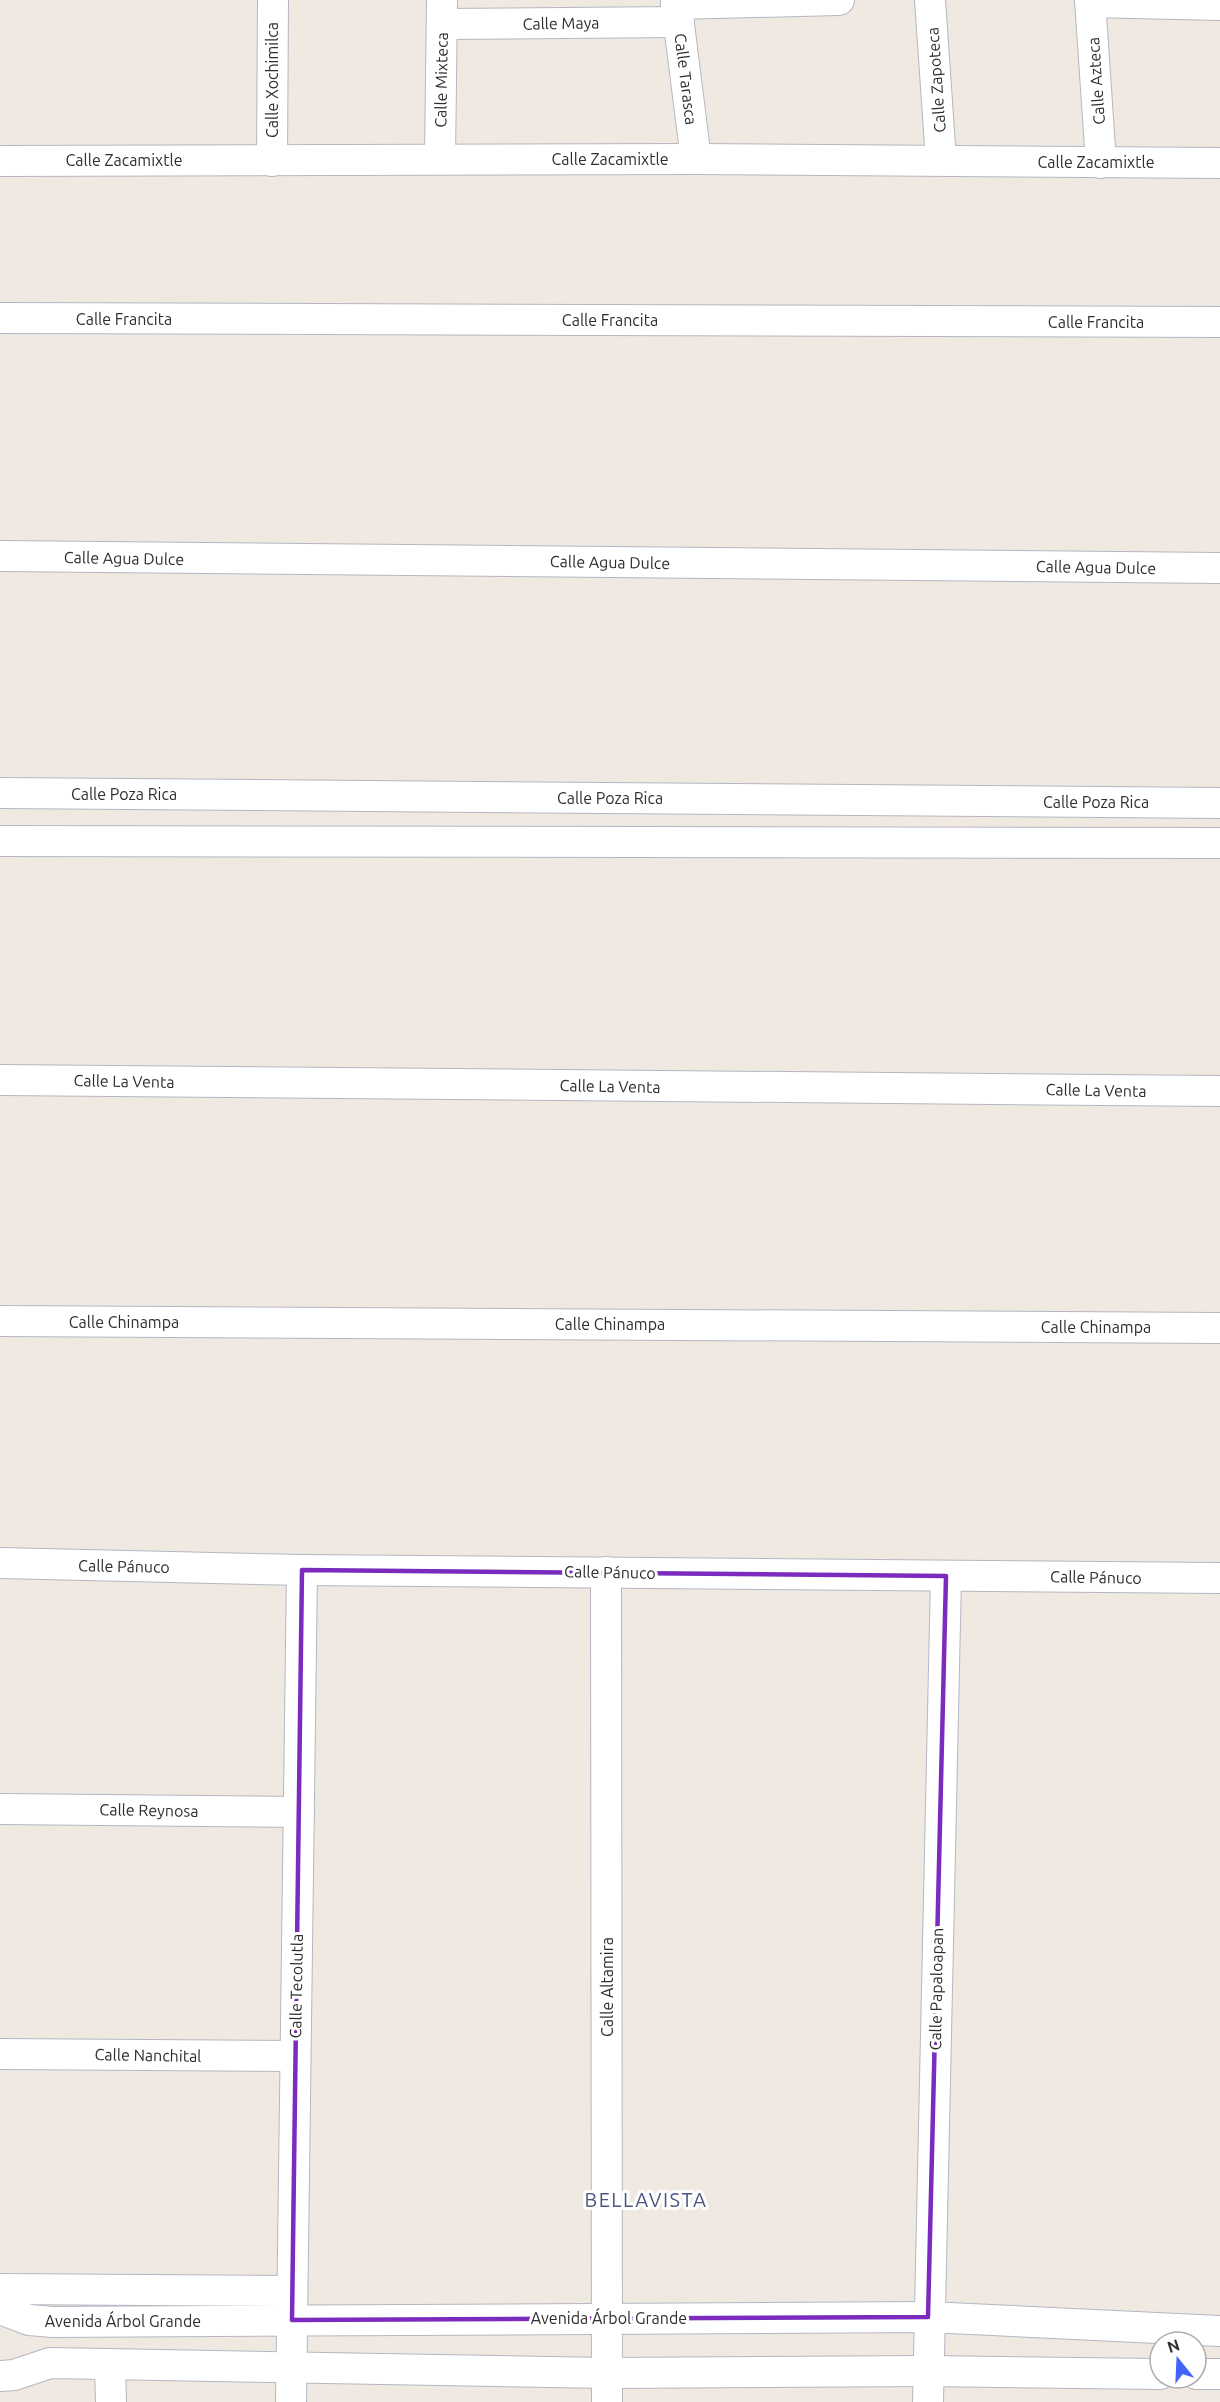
<svg xmlns="http://www.w3.org/2000/svg" width="1220" height="2402" font-family="Ubuntu,sans-serif">
<style>
.lines{fill:none;stroke-linecap:round;stroke-linejoin:round}
.minor-casing{stroke:#b4b7c1;stroke-width:32}
.minor{stroke:#fff;stroke-width:30}
.marked{fill:none;stroke:#7b2cbf;stroke-width:4.5;stroke-linejoin:round}
.labels{text-anchor:middle;dominant-baseline:central;stroke-width:6;stroke-linejoin:round;paint-order:stroke}
.street-label{font-size:16px;fill:#2e2e2e;stroke:#fff}
.quarter-label{font-size:20px;letter-spacing:1.5px;fill:#4d5680;stroke:#fff}
</style>
<rect width="100%" height="100%" fill="#efe9e1"/>
<g class="lines">
<g class="minor-casing">
<g id="minor">
<path d="M930,0L941,160"/>
<path d="M1090,0L1101,163"/>
<path d="M676,1L696,159"/>
<path d="M1090,2L1220,5"/>
<path d="M676,4L839,0"/>
<path d="M442,24L679,22"/>
<path d="M440,159L442,0"/>
<path d="M0,161L696,159L1220,163"/>
<path d="M272,161L273,0"/>
<path d="M0,318L1220,322"/>
<path d="M0,556L1220,568"/>
<path d="M0,793L1220,803"/>
<path d="M0,841L1220,843"/>
<path d="M0,1080L1220,1091"/>
<path d="M0,1321L1220,1328"/>
<path d="M0,1563L302,1570L1220,1578"/>
<path d="M606,1572L607,2402"/>
<path d="M0,1809L299,1812"/>
<path d="M0,2054L295,2056"/>
<path d="M0,2289L292,2291"/>
<path d="M0,2309L29,2320L53,2322L928,2317L1220,2331"/>
<path d="M110,2365L111,2402"/>
<path d="M1196,2374H1220"/>
<path d="M0,2376L14,2375L50,2363L607,2373L928,2371L1160,2374"/>
<path d="M291,2402L302,1570"/>
<path d="M928,2402L946,1576"/>
</g>
</g>
<use href="#minor" class="minor"/>
</g>
<path class="marked" d="M302,1570L946,1576L928,2317L292,2320Z"/>
<g class="labels">
<g class="street-label">
<text transform="translate(561 23) rotate(-1)">Calle Maya</text>
<text transform="translate(686 79) rotate(83)">Calle Tarasca</text>
<text transform="translate(272 80) rotate(-90)">Calle Xochimilca</text>
<text transform="translate(441 80) rotate(-89)">Calle Mixteca</text>
<text transform="translate(936 80) rotate(-94)">Calle Zapoteca</text>
<text transform="translate(1096 81) rotate(-94)">Calle Azteca</text>
<text x="610" y="159">Calle Zacamixtle</text>
<text x="124" y="160">Calle Zacamixtle</text>
<text x="1096" y="162">Calle Zacamixtle</text>
<text x="124" y="319">Calle Francita</text>
<text x="610" y="320">Calle Francita</text>
<text x="1096" y="322">Calle Francita</text>
<text transform="translate(124 558) rotate(1)">Calle Agua Dulce</text>
<text transform="translate(610 562) rotate(1)">Calle Agua Dulce</text>
<text transform="translate(1096 567) rotate(1)">Calle Agua Dulce</text>
<text x="124" y="794">Calle Poza Rica</text>
<text x="610" y="798">Calle Poza Rica</text>
<text x="1096" y="802">Calle Poza Rica</text>
<text transform="translate(124 1081) rotate(1)">Calle La Venta</text>
<text transform="translate(610 1086) rotate(1)">Calle La Venta</text>
<text transform="translate(1096 1090) rotate(1)">Calle La Venta</text>
<text x="124" y="1322">Calle Chinampa</text>
<text x="610" y="1324">Calle Chinampa</text>
<text x="1096" y="1327">Calle Chinampa</text>
<text transform="translate(124 1566) rotate(1)">Calle Pánuco</text>
<text transform="translate(610 1572) rotate(1)">Calle Pánuco</text>
<text transform="translate(1096 1577) rotate(1)">Calle Pánuco</text>
<text transform="translate(149 1810) rotate(1)">Calle Reynosa</text>
<text transform="translate(296 1986) rotate(-89)">Calle Tecolutla</text>
<text transform="translate(607 1987) rotate(-90)">Calle Altamira</text>
<text transform="translate(936 1989) rotate(-89)">Calle Papaloapan</text>
<text transform="translate(148 2055) rotate(1)">Calle Nanchital</text>
<text x="609" y="2318">Avenida Árbol Grande</text>
<text x="123" y="2321">Avenida Árbol Grande</text>
</g>
<g class="quarter-label">
<text x="646" y="2199">BELLAVISTA</text>
</g>
</g>
<g transform="translate(1178 2360) rotate(342)"><circle r="28" fill="#ffffff" stroke="#ababab" stroke-width="1.5"/>
<path d="M0-4.5L10 22L0 15L-10 22Z" fill="#4264fb"/>
<text y="-9" font-size="16" font-weight="bold" text-anchor="middle" fill="#2e2e2e">N</text>
</g>
</svg>
